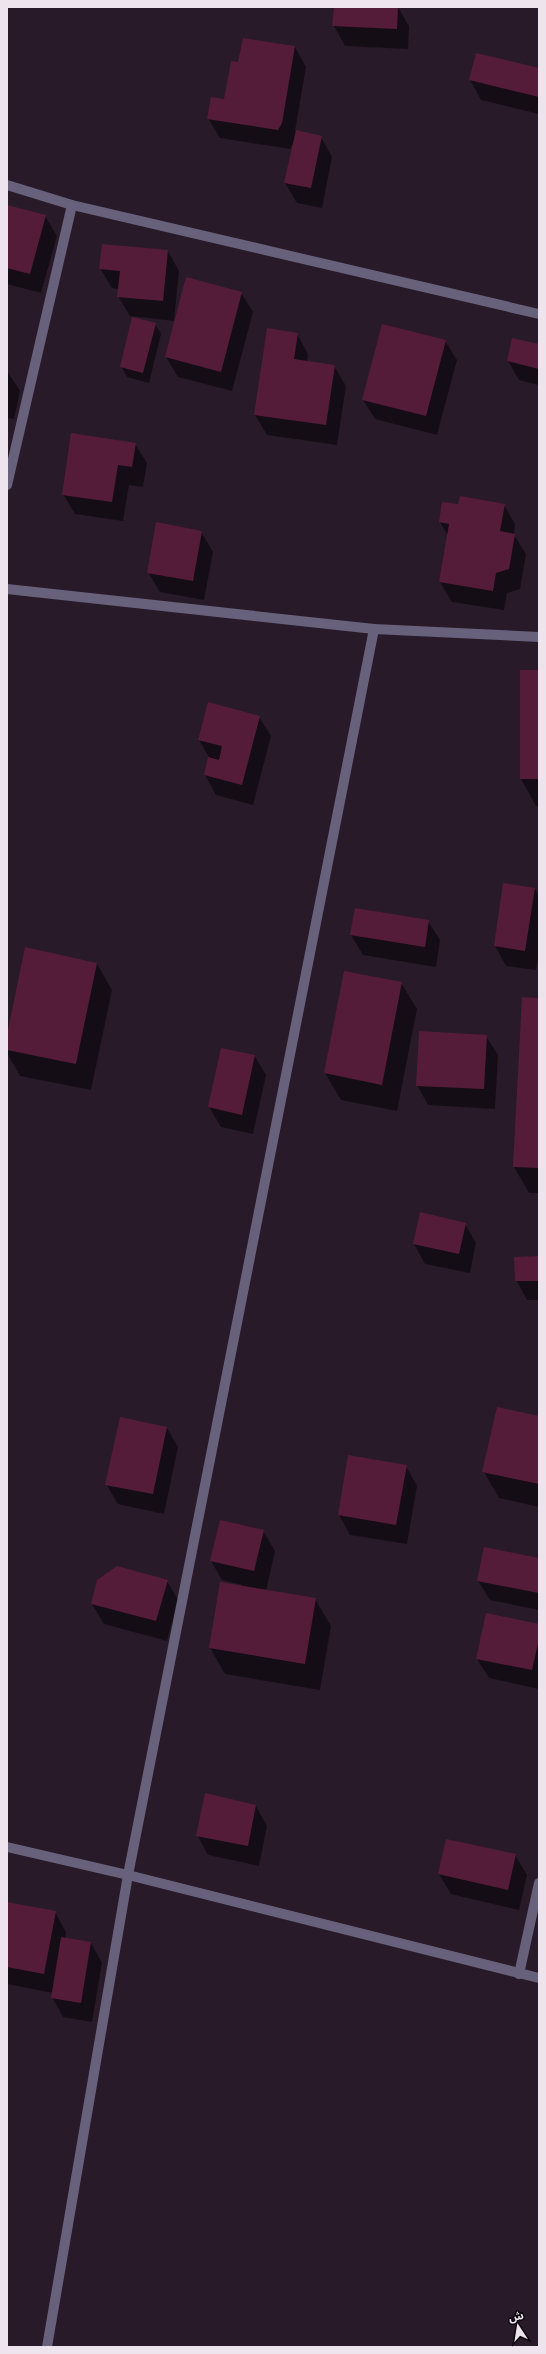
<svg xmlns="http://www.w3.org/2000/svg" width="546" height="2354" font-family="Raleway,'Noto Sans Arabic',sans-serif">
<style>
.shadow{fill:#0007}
.building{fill:#551c3a}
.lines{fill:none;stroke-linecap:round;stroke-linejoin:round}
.minor{stroke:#67617b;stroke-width:10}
</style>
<rect width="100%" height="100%" fill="#281a29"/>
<g class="shadow">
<path d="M335,7H398L409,26L408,49L345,46L334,26Z"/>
<path d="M295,47L306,67L295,131L321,137L332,157L322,208L297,203L285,183L294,142L290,149L220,138L208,118L225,100L239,63Z"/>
<path d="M539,69V114L481,100L470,80Z"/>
<path d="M7,206L45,216L57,236L41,293L7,284Z"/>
<path d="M168,251L179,271L174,321L130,316L118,296L119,289L112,288L100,268Z"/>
<path d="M241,293L253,312L232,391L178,377L166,357Z"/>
<path d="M155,324L161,334L149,383L127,377L121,366Z"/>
<path d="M297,334L308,354L307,362L334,366L346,386L337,445L267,435L255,415Z"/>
<path d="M445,341L457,360L437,435L375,419L363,400Z"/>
<path d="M539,345V385L519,380L508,361Z"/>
<path d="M7,371L20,391L14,419L7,418Z"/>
<path d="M135,444L147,463L143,487L129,485L123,521L75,514L63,494Z"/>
<path d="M459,505H504L515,524L514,535L526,554L520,589L507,593L504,610L452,602L440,582L448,536L440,522Z"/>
<path d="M201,532L213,552L204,600L160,592L148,572Z"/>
<path d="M521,671H539V806H536L521,779Z"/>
<path d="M259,717L271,736L253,805L216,795L205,775L210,759L199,740Z"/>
<path d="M535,889L539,896V953L536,970L506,966L495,946Z"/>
<path d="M356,909L428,921L440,940L436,967L363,955L351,935Z"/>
<path d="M97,964L112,990L91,1090L20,1076L7,1053V1039Z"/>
<path d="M401,983L417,1009L397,1111L341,1100L325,1073Z"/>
<path d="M539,999V1193H529L514,1167Z"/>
<path d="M486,1036L498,1055L495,1109L428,1105L417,1085Z"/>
<path d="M254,1055L266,1075L253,1134L221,1127L209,1107Z"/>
<path d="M465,1224L476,1243L470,1273L425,1264L414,1244Z"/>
<path d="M539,1257V1300H527L516,1280Z"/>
<path d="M539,1417V1507L499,1498L484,1472Z"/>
<path d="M167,1428L178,1447L164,1514L118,1504L106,1484Z"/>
<path d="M349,1457L406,1466L417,1486L407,1544L350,1535L339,1515Z"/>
<path d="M263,1531L275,1551L266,1591L315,1599L331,1626L320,1690L225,1674L210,1648L242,1585L222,1580L211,1561Z"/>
<path d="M539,1559V1610L490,1600L478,1581Z"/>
<path d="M167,1581L178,1600L167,1641L104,1624L92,1604Z"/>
<path d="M539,1625V1689L489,1678L477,1659Z"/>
<path d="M256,1806L267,1826L259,1866L208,1855L197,1835Z"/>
<path d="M515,1855L527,1875L519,1910L451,1894L439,1874Z"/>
<path d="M7,1903L55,1912L66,1932L65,1939L91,1943L102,1963L92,2022L63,2017L52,1997L53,1993L7,1984Z"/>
</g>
<g class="building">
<path d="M334,7H398L397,29L332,26Z"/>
<path d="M243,38L295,46L282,123L278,130L207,119L211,97L224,99L231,61L238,62Z"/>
<path d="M476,53L539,68V97L469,80Z"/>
<path d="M296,130L322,136L311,188L284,183Z"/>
<path d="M7,205L46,215L30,274L7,268Z"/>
<path d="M102,244L168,250L163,301L117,297L120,271L99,269Z"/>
<path d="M186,277L242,292L221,372L165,357Z"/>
<path d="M132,317L156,323L143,373L120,367Z"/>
<path d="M382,324L446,340L426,416L362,400Z"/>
<path d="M267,328L298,333L294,359L335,365L326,425L254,415Z"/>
<path d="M512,338L539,344V369L507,361Z"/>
<path d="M71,433L136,443L132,467L118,465L112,502L62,495Z"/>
<path d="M460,496L505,504L500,531L515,534L509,569L496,573L493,591L439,582L449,524L439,522L442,502L458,504Z"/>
<path d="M156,522L202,531L193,581L147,573Z"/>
<rect x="520" y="670" width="19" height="109"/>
<path d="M208,702L260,716L242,785L204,775L208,757L219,760L222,746L198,740Z"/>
<path d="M503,883L535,888L525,951L494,946Z"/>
<path d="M355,908L429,920L425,947L350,935Z"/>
<path d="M25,947L97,963L76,1064L7,1050V1035Z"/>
<path d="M344,971L402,982L382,1085L324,1073Z"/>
<path d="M522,997L539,998V1168L513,1167Z"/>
<path d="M419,1031L487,1035L484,1089L416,1086Z"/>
<path d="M221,1048L255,1055L242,1115L208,1107Z"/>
<path d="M420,1212L466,1223L459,1254L413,1244Z"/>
<path d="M539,1256V1281H515L514,1257Z"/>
<path d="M497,1407L539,1416V1484L482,1472Z"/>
<path d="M120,1417L167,1427L153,1494L105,1485Z"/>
<path d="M348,1455L407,1465L396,1525L338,1515Z"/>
<path d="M220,1520L264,1530L254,1571L210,1561Z"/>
<path d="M484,1547L539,1558V1593L477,1581Z"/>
<path d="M117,1566L168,1580L156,1621L91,1604L97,1580Z"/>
<path d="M220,1582L316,1598L305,1664L209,1648Z"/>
<path d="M486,1613L539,1624V1639L532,1670L476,1659Z"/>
<path d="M205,1793L256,1805L248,1846L196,1836Z"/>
<path d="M446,1839L516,1854L508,1890L438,1874Z"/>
<path d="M7,1902L56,1911L44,1974L7,1967Z"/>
<path d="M61,1937L91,1942L81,2003L51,1998Z"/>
</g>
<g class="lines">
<g class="minor">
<path d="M7,185L72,205L539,314"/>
<path d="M7,485L72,205"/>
<path d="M7,589L374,629L539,637"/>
<path d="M7,1847L128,1875L539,1978"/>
<path d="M519,1974L539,1883"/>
<path d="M47,2347L128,1875L374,629"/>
</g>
</g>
<rect width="546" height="2354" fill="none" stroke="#eee4ee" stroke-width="16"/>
<g transform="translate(518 2326) rotate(348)" stroke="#0d080e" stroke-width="3" paint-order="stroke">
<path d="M0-3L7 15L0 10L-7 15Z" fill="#eee4ee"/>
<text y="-6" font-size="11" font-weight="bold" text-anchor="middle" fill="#eee4ee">ش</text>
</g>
</svg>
